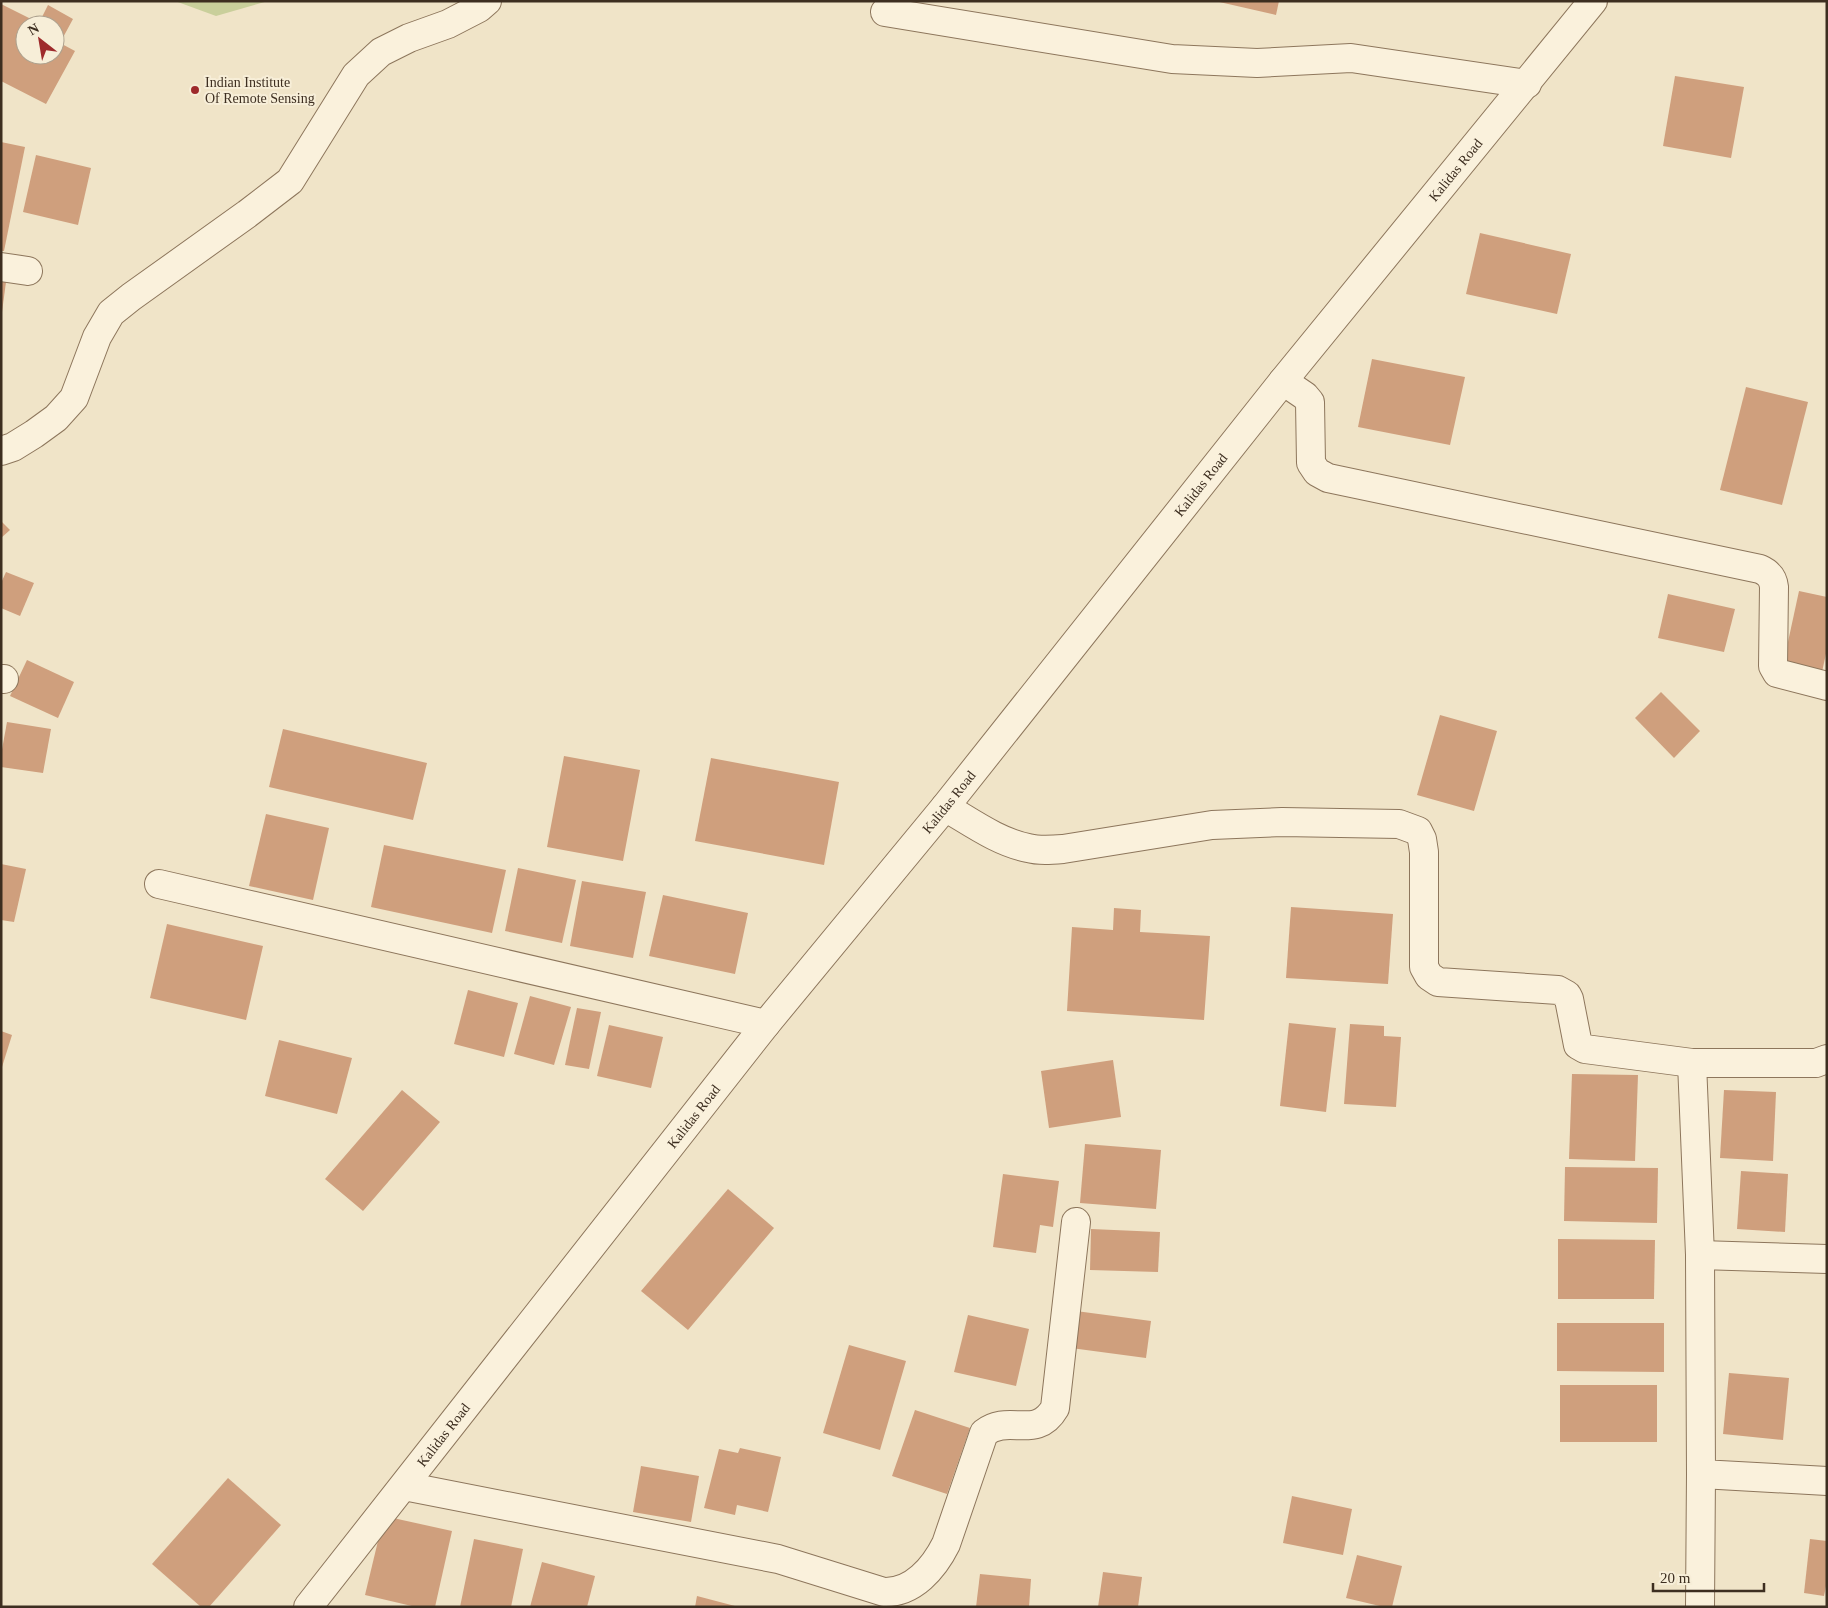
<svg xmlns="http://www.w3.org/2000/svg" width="1828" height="1608" font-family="Georgia,serif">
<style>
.green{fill:#c9cf9b}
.building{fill:#cf9f7d;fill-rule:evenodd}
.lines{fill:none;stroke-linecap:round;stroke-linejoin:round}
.minor-casing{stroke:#8d765c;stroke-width:30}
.tertiary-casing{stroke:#8d765c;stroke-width:30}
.minor{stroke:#faf1dc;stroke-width:28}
.tertiary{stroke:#faf1dc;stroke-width:28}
.poi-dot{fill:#9e2a2b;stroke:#f7eed8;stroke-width:2}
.labels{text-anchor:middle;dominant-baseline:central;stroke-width:4;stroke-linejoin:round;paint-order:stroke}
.poi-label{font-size:14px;fill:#3d2e20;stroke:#f7eed8;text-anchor:start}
.street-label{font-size:14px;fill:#3d2e20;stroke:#f7eed8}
</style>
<rect width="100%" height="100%" fill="#f0e4c8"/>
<path class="green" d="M175,1H268L216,16Z"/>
<g class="building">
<path d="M1215,1H1279L1276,15Z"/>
<path d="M1,4L39,23L48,5L73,19L60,43L75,51L46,104L1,81ZM25,25H55V55H25Z"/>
<path d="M1675,76L1744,87L1731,158L1663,146Z"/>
<path d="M1,142L25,147L4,251H1Z"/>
<path d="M36,155L91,168L78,225L23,212Z"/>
<path d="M1480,233L1571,254L1557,314L1466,294Z"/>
<path d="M1,282H6L2,312H1Z"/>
<path d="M1372,359L1465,377L1450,445L1358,427Z"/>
<path d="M1746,387L1808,402L1782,505L1720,490Z"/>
<path d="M1,521L10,530L1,538Z"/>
<path d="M6,572L34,583L20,616L1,608V583Z"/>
<path d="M1799,591L1827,597V649L1822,672L1783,665Z"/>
<path d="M1668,594L1735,609L1724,652L1658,638Z"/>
<path d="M27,660L74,682L58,718L10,696Z"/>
<path d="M1661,692L1700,731L1674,758L1635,718Z"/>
<path d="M1440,715L1497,731L1474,811L1417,795Z"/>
<path d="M7,722L51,729L43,773L1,767V755Z"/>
<path d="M283,729L427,763L413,820L269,787Z"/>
<path d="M564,756L640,770L623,861L547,847Z"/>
<path d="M711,758L839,782L824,865L695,841Z"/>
<path d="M266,814L329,828L313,900L249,886Z"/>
<path d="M384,845L506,870L492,933L371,907Z"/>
<path d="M1,864L26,869L14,922L1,920Z"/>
<path d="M518,868L576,880L562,943L505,931Z"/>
<path d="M582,881L646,892L633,958L570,946Z"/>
<path d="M663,895L748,913L735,974L649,956Z"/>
<path d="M1291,907L1393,914L1388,984L1286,978Z"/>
<path d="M1114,908L1141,910L1140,932L1210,936L1204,1020L1067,1011L1072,927L1113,930Z"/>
<path d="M167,924L263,946L246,1020L150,998Z"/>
<path d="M468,990L518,1003L504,1057L454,1044Z"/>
<path d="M530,996L571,1007L554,1065L514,1054Z"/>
<path d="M577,1008L601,1012L589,1069L565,1065Z"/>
<path d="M1289,1023L1336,1028L1326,1112L1280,1106Z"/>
<path d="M1350,1024L1384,1026V1036L1401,1037L1396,1107L1344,1104Z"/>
<path d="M609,1025L663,1037L651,1088L597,1076Z"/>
<path d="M1,1031L12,1035L2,1067L1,1066Z"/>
<path d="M279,1040L352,1058L337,1114L265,1096Z"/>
<path d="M1113,1060L1121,1117L1049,1128L1041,1071Z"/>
<path d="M1572,1074L1638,1075L1635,1161L1569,1159Z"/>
<path d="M402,1090L440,1122L363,1211L325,1179Z"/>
<path d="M1724,1090L1776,1092L1773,1161L1720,1158Z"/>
<path d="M1085,1144L1161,1150L1156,1209L1080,1203Z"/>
<path d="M1565,1167L1658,1168L1657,1223L1564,1221Z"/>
<path d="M1741,1171L1788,1174L1785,1232L1737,1229Z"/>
<path d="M1003,1174L1059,1181L1053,1227L1040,1225L1036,1253L993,1247Z"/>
<path d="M728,1189L774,1228L688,1330L641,1291Z"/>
<path d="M1091,1229L1160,1232L1158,1272L1090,1270Z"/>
<path d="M1558,1239L1655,1240L1654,1299H1558Z"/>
<path d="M1076,1311L1151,1321L1146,1358L1071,1348Z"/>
<path d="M968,1315L1029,1329L1016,1386L954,1372Z"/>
<path d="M1557,1323H1664V1372L1557,1371Z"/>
<path d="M849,1345L906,1361L880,1450L823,1433Z"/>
<path d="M1729,1373L1789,1378L1783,1440L1723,1434Z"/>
<rect x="1560" y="1385" width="97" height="57"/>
<path d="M915,1410L970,1428L947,1494L892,1476Z"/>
<path d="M740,1448L781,1457L768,1512L737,1505L735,1515L704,1508L719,1449L738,1453Z"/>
<path d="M641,1466L699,1476L691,1522L633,1512Z"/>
<path d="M228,1478L281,1525L209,1607H201L152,1564Z"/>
<path d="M1292,1496L1352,1509L1343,1555L1283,1543Z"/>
<path d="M384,1516L452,1531L435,1607H416L365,1595Z"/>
<path d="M474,1539L523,1549L511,1607H460Z"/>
<path d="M1810,1539L1827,1541V1581L1824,1596L1804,1593Z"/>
<path d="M1357,1555L1402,1566L1392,1607H1384L1346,1598Z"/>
<path d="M542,1562L595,1576L587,1607H530Z"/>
<path d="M1103,1572L1142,1577L1138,1607H1098Z"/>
<path d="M980,1574L1031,1579L1029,1607H976Z"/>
<path d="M697,1596L735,1606V1607H695Z"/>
</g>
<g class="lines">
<g class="minor-casing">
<g id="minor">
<path d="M885,12L1172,59L1257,63L1351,58L1527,84"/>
<path d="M1,267L28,271"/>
<path d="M1283,381L1305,396L1310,402L1311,463L1317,472L1328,478L1760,569C1769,573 1773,578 1774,587L1773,666L1777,673L1827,686"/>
<path d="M1,451L13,447L34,434L56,418L74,398L97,337L111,313L131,297L247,214L290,181L356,75L381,52L409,38L448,24L479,8L487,1"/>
<path d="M1,679H4"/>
<path d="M945,807C971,822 998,842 1028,848C1039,851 1051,850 1063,849L1212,825L1282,822L1399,824L1418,831L1422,839L1424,852V967L1429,976L1438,982L1558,990L1567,995L1569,999L1578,1045L1585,1049L1692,1063H1816L1827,1059"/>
<path d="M159,884L766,1024"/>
<path d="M1692,1063L1700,1255L1701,1474L1827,1481"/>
<path d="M1700,1255L1827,1259"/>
<path d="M404,1486L778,1559L884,1592C913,1593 934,1568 946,1544L984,1433C1009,1413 1036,1441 1055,1408L1076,1222"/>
<path d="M1700,1607L1701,1474"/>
</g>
</g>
<g class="tertiary-casing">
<g id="tertiary">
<path id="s1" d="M308,1607L766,1024L945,807L1283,381L1593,1"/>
</g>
</g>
<use href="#minor" class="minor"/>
<use href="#tertiary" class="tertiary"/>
</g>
<circle class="poi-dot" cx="195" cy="90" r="5"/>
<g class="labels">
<g class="poi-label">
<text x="205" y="82">Indian Institute<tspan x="205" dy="16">Of Remote Sensing</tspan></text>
</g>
<g class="street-label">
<text stroke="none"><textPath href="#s1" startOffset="1839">Kalidas Road</textPath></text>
<text stroke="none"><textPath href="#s1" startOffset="1434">Kalidas Road</textPath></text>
<text stroke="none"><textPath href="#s1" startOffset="1029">Kalidas Road</textPath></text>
<text stroke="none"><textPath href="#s1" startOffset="624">Kalidas Road</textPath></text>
<text stroke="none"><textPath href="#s1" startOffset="219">Kalidas Road</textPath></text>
</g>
</g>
<rect width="1828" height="1608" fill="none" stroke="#3d2e20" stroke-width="5"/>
<g transform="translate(40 40) rotate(329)"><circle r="24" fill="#f7eed8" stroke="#ada18e"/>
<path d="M0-4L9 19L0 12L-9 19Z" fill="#9e2a2b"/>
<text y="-8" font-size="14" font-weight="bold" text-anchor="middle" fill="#3d2e20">N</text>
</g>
<path d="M1653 1583v8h111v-8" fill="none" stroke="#3d2e20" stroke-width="2.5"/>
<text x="1660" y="1583" font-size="15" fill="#3d2e20" stroke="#f7eed8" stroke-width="4" paint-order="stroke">20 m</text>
</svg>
